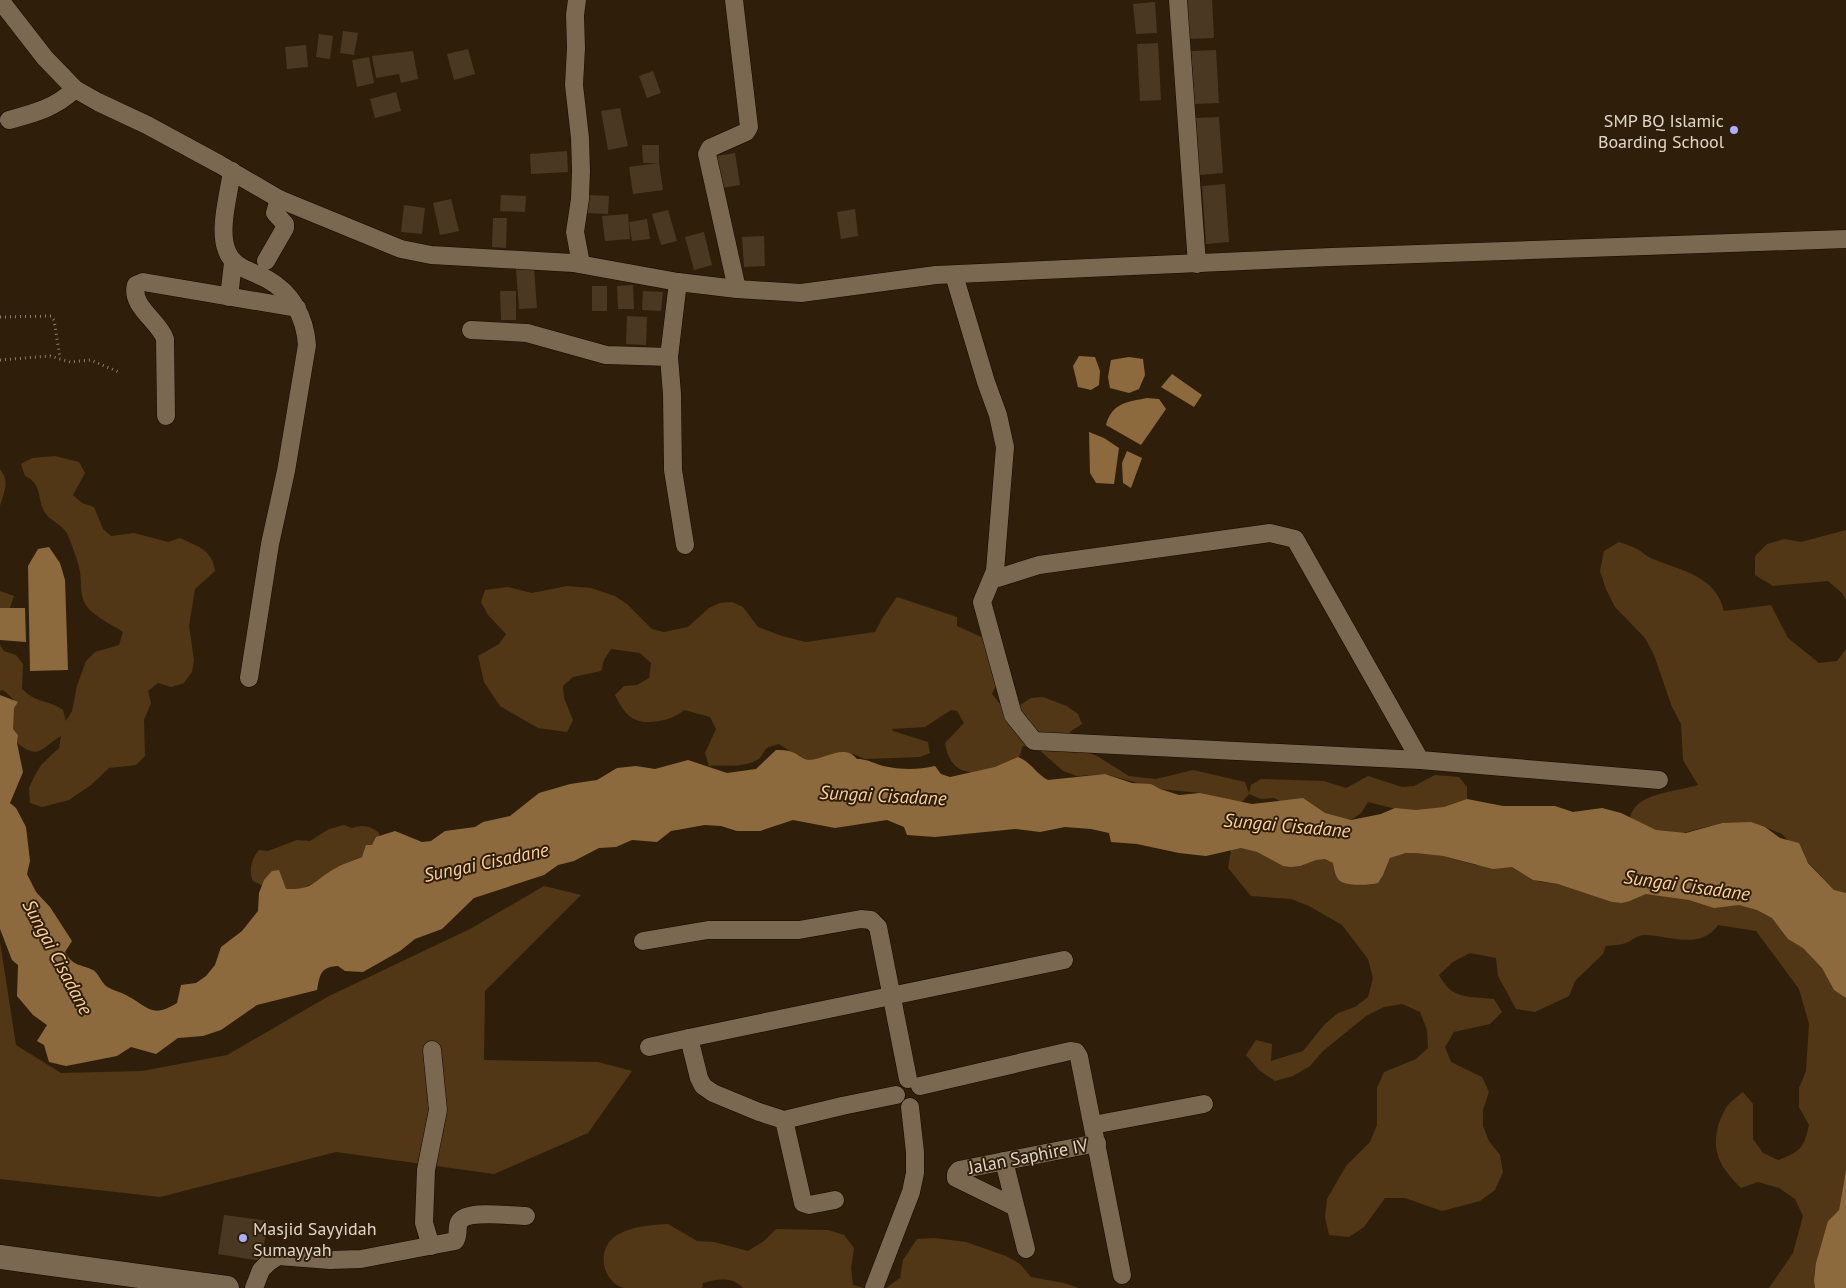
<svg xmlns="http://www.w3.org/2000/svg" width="1846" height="1288" font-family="'PT Sans',sans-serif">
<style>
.green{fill:#513716}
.water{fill:#8d6a3e}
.building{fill:#4a3823}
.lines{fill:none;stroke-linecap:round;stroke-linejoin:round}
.minor-casing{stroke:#160800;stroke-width:19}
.secondary-casing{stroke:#160800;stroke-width:25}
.path{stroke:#8a7c6c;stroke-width:3;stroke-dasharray:1 4;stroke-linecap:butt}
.minor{stroke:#7b6851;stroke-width:18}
.secondary{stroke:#7b6851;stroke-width:24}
.poi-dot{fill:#abaffb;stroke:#2f1f0a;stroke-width:2}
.labels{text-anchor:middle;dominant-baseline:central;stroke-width:4;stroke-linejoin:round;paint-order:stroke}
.poi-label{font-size:18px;fill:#e1d6ca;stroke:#2f1f0a;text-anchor:end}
.street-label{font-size:18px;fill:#e1d6ca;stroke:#2f1f0a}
.water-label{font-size:19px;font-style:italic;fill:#fed19d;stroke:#2f1f0a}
</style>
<rect width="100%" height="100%" fill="#2f1f0a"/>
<g class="green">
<path d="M55,456L79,462L85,473L73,495L82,503L94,507L103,529L111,536L134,533L168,542L180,538C198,547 212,549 215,571L195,589L189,626L194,660L192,672L184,683L171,687L158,683L148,691L151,703L144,720L145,756L136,765L109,768L91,785L69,800L42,807L30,803L29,788L34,777L41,765L59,748L61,736C42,747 40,761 17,743L18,735L13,729V699L3,690L0,691V645L4,651L16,655L23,664L22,689C37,704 47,699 63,710L66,721L72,711L77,686L86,661L95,652L119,645L123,632C114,626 96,617 88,608C79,597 82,585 80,572C78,560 72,546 68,535C63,524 49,521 44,511C37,496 42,484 25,476L21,464L32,458Z"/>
<path d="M0,469C10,481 4,493 0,506Z"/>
<path d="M1846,530V600L1842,593L1828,581L1773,586L1755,575V556L1767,544L1784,539L1801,542Z"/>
<path d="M1619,542C1625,544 1632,546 1637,549C1643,552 1647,557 1653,559C1682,571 1716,576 1724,611L1771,605L1788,638L1819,663L1837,661L1846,649V903L1782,834L1765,827L1722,823L1667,837L1630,818C1635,792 1677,792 1698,785L1683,760L1681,724L1672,707L1654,655L1645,638L1615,607L1606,589L1600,571L1604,551Z"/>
<path d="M567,586L591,588L615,596L627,604L652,629L664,632L688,627L709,608L720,603L732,602L743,607L758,627L782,636L806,642L875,632L883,617L897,597L957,617V626L988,640L1003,670L992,694L1000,704L1011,711L1031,698L1043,697L1067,706L1078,714L1082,724L1071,731L1064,742L1097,756L1129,776L1156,779L1193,770L1245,782L1249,793L1251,785L1261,779L1324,781L1346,788L1368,776L1402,787L1414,786L1435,775L1459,777L1467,787V799L1459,809L1408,812L1368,802L1361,813L1351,820L1298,810L1274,798L1261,799L1249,794L1240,804L1200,793L1160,789L1105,774L1077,776L1063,771L1037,748L1023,746C1021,749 1021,754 1019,757C1013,765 1003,766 995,769C968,776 950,773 945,743L964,723L957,711L951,710L925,727L892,729L893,731L928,742L930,753L920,757L865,759L853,754L827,757L815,761L800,762L790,751L779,744C775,745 770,746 767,748C763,751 762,758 757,760C740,769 726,764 709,766L705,753L716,729L710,717L684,710C675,717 670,719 659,721C634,725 626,717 615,695L624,686L637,685L649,678L651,663L640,653L611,649L604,660L601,671L573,677L563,686L564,698L573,720L567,732L538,728L500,706L484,682L478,656L499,644L506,634L488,615L481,602L485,590L508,587L532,593Z"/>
<path d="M0,591L14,596L10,608L0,616Z"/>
<path d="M344,825L352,828C362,824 371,826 379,833L380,841L353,865L323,881L307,886L302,893L263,886L253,881C248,870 252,858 259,850L268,851L297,840L310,841L329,829Z"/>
<path d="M1241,848L1257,852L1283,866L1326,854L1383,875L1390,858L1406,853H1415L1443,856L1475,865L1512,867L1533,880L1541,882L1558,884L1630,901L1646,894L1745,897L1822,948L1843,995L1846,998V1170L1839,1210L1828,1221L1814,1281L1815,1288H1769L1793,1253L1803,1216L1795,1199L1779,1188L1758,1182L1741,1188C1722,1169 1711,1154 1718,1126C1720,1120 1724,1110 1728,1105C1732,1100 1738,1096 1743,1092L1753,1104V1139L1763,1153L1778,1160C1800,1152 1804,1148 1809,1125L1799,1107V1088L1806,1071L1809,1024L1799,989L1756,931L1718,925C1700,951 1668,935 1644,935C1637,935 1632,941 1626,943C1620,945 1613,945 1606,946L1603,954L1575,981L1569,996L1535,1012L1516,1009L1498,976L1496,958L1470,953L1453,962L1439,975C1452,1000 1468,996 1494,999L1502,1012L1490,1024L1454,1032L1445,1047L1451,1062L1482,1077L1489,1092L1483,1110V1126L1489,1141L1500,1155L1503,1172L1495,1190L1480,1201L1442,1211L1405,1198H1385L1364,1227L1349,1237L1329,1235L1325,1217L1327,1199L1346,1166L1370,1142L1377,1125V1088L1384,1072L1416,1059L1428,1048L1427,1030L1420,1012L1402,1004L1384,1007L1366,1016L1323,1051L1310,1066L1293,1076L1275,1081L1259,1070L1246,1055L1256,1040L1272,1044L1271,1061L1303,1051L1325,1024L1338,1013L1355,1007L1368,997L1373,978L1368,959L1342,925L1309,906L1291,899L1251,896L1228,868L1231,850Z"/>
<path d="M544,886L581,895L485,991L484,1060L598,1062L632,1071L588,1133L494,1174L336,1152L160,1197L0,1179V942L16,1045L61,1073L142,1071L227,1055L329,996L470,929Z"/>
<path d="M668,1224L697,1241L714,1242L748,1251L764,1241L776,1229L828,1230L844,1235L854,1248L851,1268L853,1285L864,1288H743C732,1276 717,1279 703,1283L702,1288H624C621,1287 616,1285 614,1283C599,1269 600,1243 619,1234C634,1226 651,1225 668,1224Z"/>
<path d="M934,1238L966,1242L1006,1256L1020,1264L1031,1277L1064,1283L1079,1288H886L900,1278L903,1260L917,1239Z"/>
</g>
<g class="water">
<path d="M1079,356L1095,357L1100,371L1099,385L1091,390L1078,387L1073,366Z"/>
<path d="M1129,357L1143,359L1145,375L1139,389L1129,393L1110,388L1108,377L1111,360Z"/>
<path d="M1172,374L1202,395L1194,407L1161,387Z"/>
<path d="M1147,398L1159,399L1166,409L1141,445L1106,425C1112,403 1127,402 1147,398Z"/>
<path d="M1089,432L1104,438L1119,448L1114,484L1096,483L1090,473Z"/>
<path d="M1127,451L1142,458L1131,488L1123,483L1122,463Z"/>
<path d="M49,547L60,563L65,580L68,670L30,671L28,566L38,549Z"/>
<path d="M0,608H25L26,642L0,640Z"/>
<path d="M0,695L18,702L14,708L13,729L18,735L17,743L23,772L10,803L16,808L26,827L30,861L27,874L36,892L50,907L72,941L65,952C73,967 81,964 93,970C98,973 101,981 105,985C110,990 119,991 126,995C149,1007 151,1019 177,1003L181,985L196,983L206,976L215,965L221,947L242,931L258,911L259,893L264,880L272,871L279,870L286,889C316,890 313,880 336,868C344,863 353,861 362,857L366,845H372L376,837L395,831L422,842L431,841L445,831L475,827L483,822L510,816L539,793L570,784L597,780L617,768L636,766L655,769L688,760L727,773L756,769L776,750C781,750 787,750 792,752C798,754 803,760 809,760C826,759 844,743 857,759C867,759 873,763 883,766C901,770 918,770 935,766L941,774L950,777L995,767L1018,757C1031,762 1036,774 1048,780L1105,774L1132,783L1151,784L1160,789L1179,795L1200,793L1252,804L1303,798L1325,813L1351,820L1381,814L1395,808L1416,810L1444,807L1467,799L1503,806H1555L1573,812L1602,808L1621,813L1656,830L1686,833L1722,823L1751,822L1765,827L1780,838L1799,843L1808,863L1834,890L1846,893V998L1834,990L1822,968L1803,948L1788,939L1772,918L1757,910L1739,905L1714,908L1689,900L1646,894L1630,901L1622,903L1612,902L1558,884L1533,880L1512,867L1493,869L1443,856L1415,853H1406L1390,858L1383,875L1378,883C1370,885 1343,887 1338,879C1335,875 1334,868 1333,863L1325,859L1316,860L1300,866L1291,867L1283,866L1257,852L1241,848L1206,856L1179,853L1137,844L1111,842L1109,833L1091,829L1065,827L1040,832L1015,829L935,837L907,835L904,827L887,820L835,828L793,820L760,831H737L721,826L705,825L671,831L657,842L632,840L616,847L599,848L574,861L558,865L544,875L474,898L442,929L415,939L400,951L363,972L345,971L338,966C320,967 320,975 317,990L257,1005L221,1030L203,1036L178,1038L156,1054L131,1047L117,1056L66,1066L49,1062L44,1045L37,1041L47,1025L33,1015L17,996L18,965L12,960L0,929Z"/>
<path d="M1846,1170V1288H1815L1814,1281L1816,1263L1828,1221L1839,1210Z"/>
</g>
<g class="building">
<path d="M1186,0H1212L1214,38L1188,39Z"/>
<path d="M1155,2L1157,33L1136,34L1133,4Z"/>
<path d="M343,31L358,33L354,55L340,53Z"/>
<path d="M319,34L333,36L330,59L316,57Z"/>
<path d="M1158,43L1161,100L1140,101L1137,44Z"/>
<path d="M306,45L308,67L287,69L285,47Z"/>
<path d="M468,49L475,74L454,80L447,54Z"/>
<path d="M1216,50L1219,103L1194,104L1191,51Z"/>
<path d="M413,51L418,79L401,83L399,74L376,78L372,56Z"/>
<path d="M369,57L374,83L357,87L352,60Z"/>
<path d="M653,71L661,93L647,98L639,76Z"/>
<path d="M396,92L401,111L375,118L370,99Z"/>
<path d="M620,108L628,146L608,150L601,111Z"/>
<path d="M1219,117L1223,173L1199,175L1195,118Z"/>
<path d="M642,145H659V163L663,190L633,194L629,167L659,163H643Z"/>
<path d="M567,151L568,172L531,174L530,154Z"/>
<path d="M735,153L740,185L722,188L717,156Z"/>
<path d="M1225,184L1229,242L1206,244L1202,186Z"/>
<path d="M501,195L526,196L525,212L500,211Z"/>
<path d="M587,195L609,196L608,214L586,213Z"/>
<path d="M451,199L459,231L440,235L433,203Z"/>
<path d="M404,205L425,208L422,234L401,232Z"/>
<path d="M855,209L858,236L841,239L837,212Z"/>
<path d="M668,210L677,241L661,245L652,214Z"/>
<path d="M628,214L630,239L605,241L602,216Z"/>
<path d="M493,218H507L506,248L492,247Z"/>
<path d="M647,219L650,239L632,241L629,222Z"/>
<path d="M704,232L712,265L694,270L685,237Z"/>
<path d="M764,236L765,266L744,267L742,237Z"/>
<path d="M534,267L537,308L519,309L516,269Z"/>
<path d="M633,285L634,309H618L617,286Z"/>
<rect x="592" y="286" width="15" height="25"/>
<path d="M500,291H516V320H501Z"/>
<path d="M643,291L663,292L661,311L642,310Z"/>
<path d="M627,316L647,317L646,345L626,344Z"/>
<path d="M224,1215L268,1221L261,1261L218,1254Z"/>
</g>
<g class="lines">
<g class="minor-casing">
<g id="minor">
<path d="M0,0L45,58L75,89L98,102L147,125L219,164L279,199L401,249L431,255L573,263L678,282L737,289L801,293L936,275L1331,257L1846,239"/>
<path d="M577,0L575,15L576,48L574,85L580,138L581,171L580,199L575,232L581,264"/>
<path d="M734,0L749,127L746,132L710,148L707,154L737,289"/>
<path d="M1178,0L1197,264"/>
<path d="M9,120C35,113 55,108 75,89"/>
<path d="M232,171C229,194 218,230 227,251C233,268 252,271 267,279C292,293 305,317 307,345L286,471L270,544L249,678"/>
<path d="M266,261L285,228V224L275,213L279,199"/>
<path d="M954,275L986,382L998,415L1005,447L995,571L998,578L1039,565L1270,533L1295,539L1420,760L1659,780"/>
<path d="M678,282L669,357L672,394L673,470L685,545"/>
<path d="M229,297L233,263"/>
<path d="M471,330L527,333L606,355L669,357"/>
<path d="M166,416L165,339C159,321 130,306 136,285L143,282L297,308"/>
<path d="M995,571L982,602L1013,715L1034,741L1420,760"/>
<path d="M643,941L708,930H799L861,919L871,920L878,927L908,1079"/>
<path d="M649,1047L689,1038"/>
<path d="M920,1086L1070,1051L1076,1052L1079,1057L1122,1275"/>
<path d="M896,1095L842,1106L784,1120L759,1112L713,1093L703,1086L699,1078L689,1038L1064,960"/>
<path d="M784,1120L803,1203L809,1205L835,1200"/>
<path d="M1093,1125L1204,1104"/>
<path d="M1004,1161L1026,1249"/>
<path d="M1015,1207L956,1178V1174L959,1170L1097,1143"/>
<path d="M431,1246L424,1223L426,1170L438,1110L432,1050"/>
<path d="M254,1288L261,1270L269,1262L278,1256L330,1260L361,1259L455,1241C460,1235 455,1225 461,1220C471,1210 512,1216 526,1216"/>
<path d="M874,1288L911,1192L915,1173V1152L910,1107"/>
</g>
</g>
<g class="secondary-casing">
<path id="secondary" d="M0,1257L227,1288"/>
</g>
<g class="path">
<path d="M0,317L51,316L54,320L60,358"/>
<path d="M0,360L50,356L70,362L91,360L121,373"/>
</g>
<use href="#minor" class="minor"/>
<use href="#secondary" class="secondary"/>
</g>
<g class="poi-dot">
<circle cx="1734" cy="130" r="5"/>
<circle cx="243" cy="1238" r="5"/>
</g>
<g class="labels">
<g class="poi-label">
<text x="1724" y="120">SMP BQ Islamic<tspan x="1724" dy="21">Boarding School</tspan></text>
<text x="253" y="1228" text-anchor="start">Masjid Sayyidah<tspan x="253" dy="21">Sumayyah</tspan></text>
</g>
<g class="street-label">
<text transform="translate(1028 1156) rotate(-11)">Jalan Saphire IV</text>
</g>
<g class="water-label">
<text transform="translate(883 795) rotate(3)">Sungai Cisadane</text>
<text transform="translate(1287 825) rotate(5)">Sungai Cisadane</text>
<text transform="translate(486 862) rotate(-12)">Sungai Cisadane</text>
<text transform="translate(1687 885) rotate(8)">Sungai Cisadane</text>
<text transform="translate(58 957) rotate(62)">Sungai Cisadane</text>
</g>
</g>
</svg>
